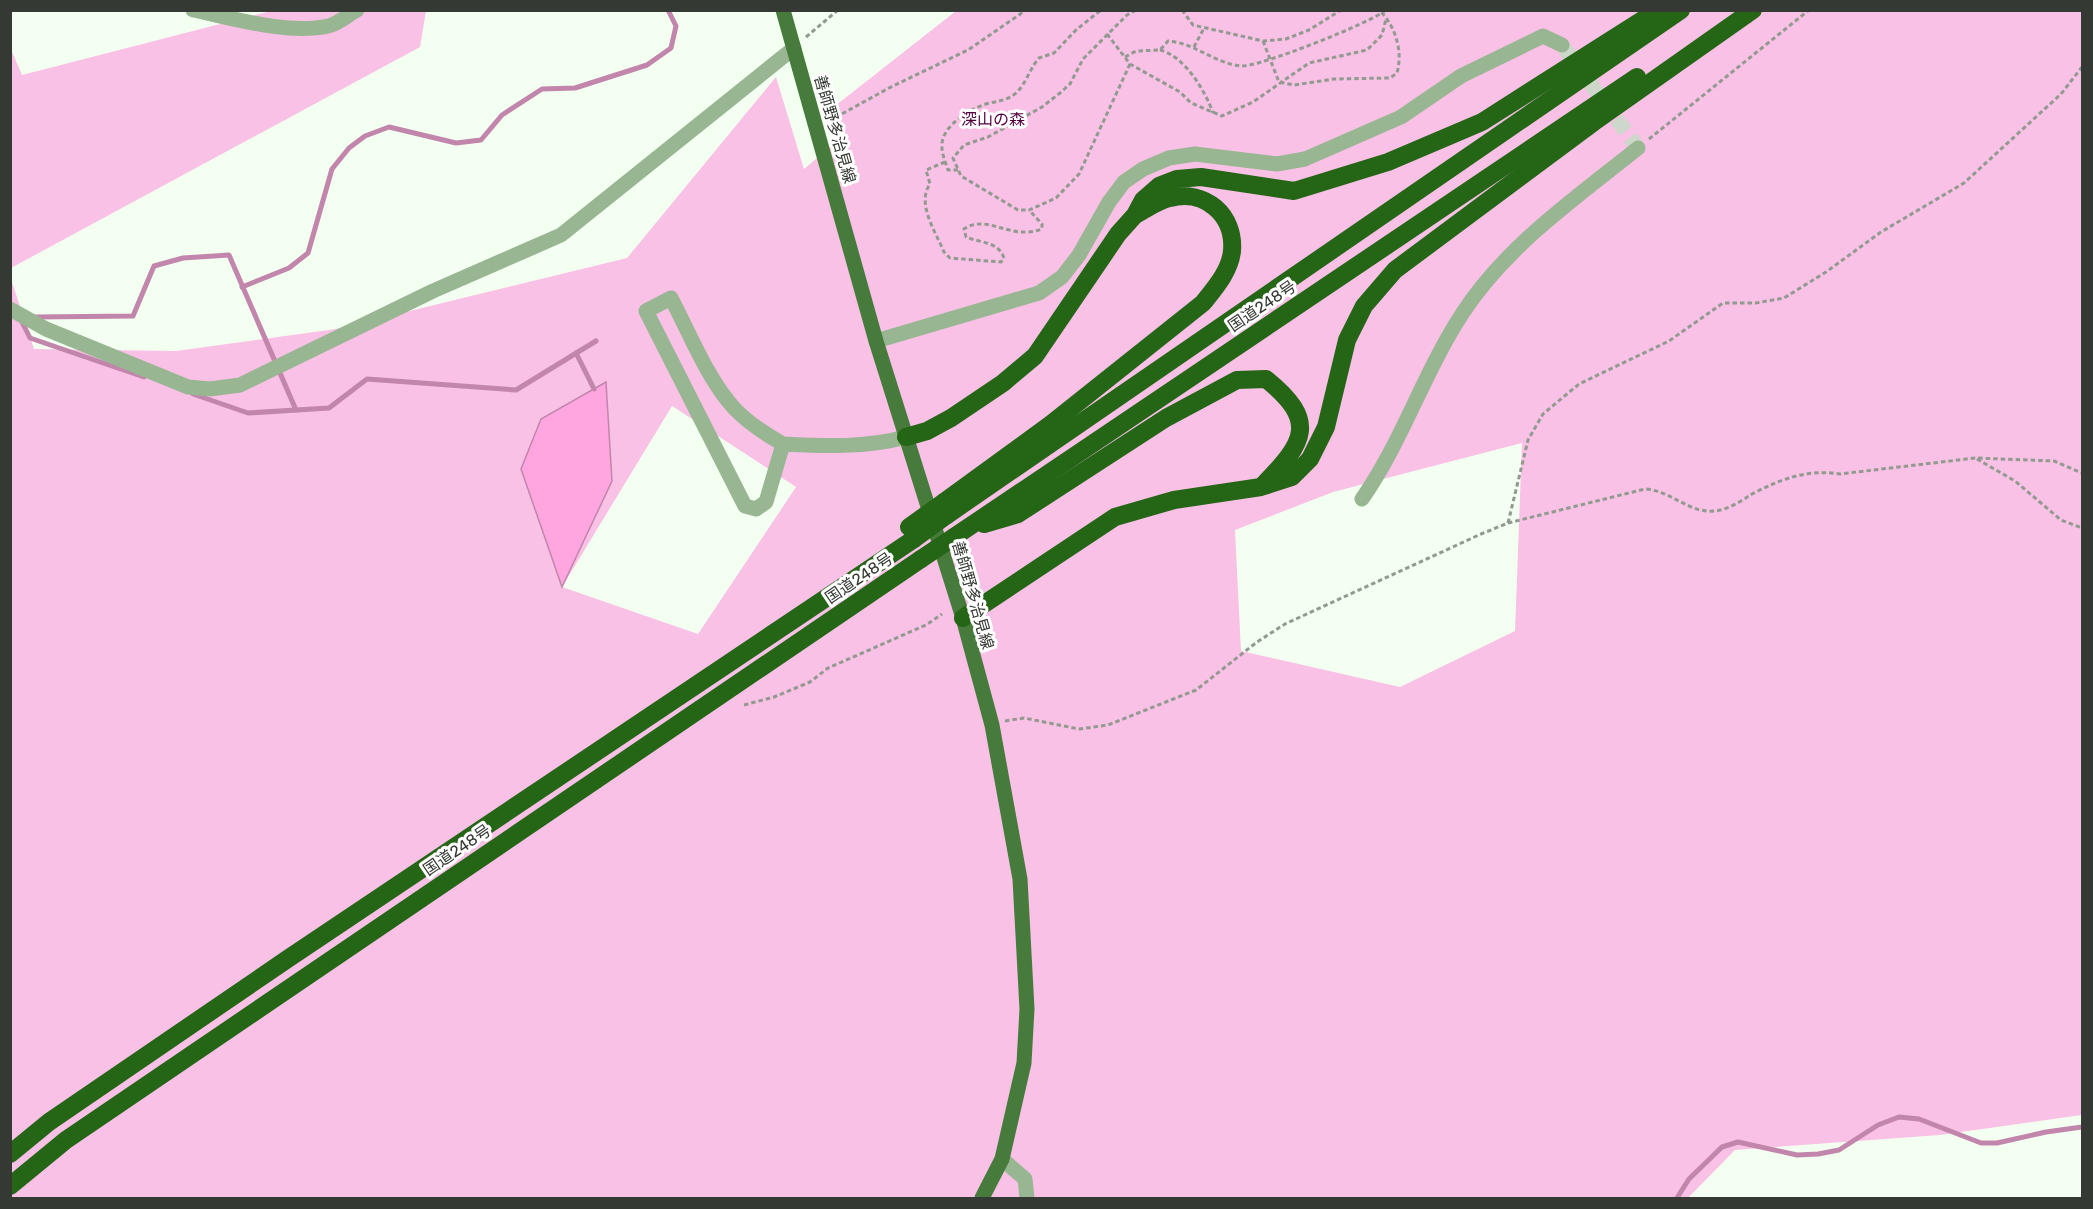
<svg xmlns="http://www.w3.org/2000/svg" width="2093" height="1209" font-family="Rubik,'Noto Sans JP',sans-serif">
<style>
.green{fill:#f9c1e5;fill-rule:evenodd}
.water{fill:#ffa5e0;stroke:#c285ac;stroke-width:1.5}
.lines{fill:none;stroke-linecap:round;stroke-linejoin:round}
.stream{stroke:#c285ac;stroke-width:5}
.minor-tunnel{stroke:#cdd7ca;stroke-width:15;stroke-dasharray:15 8;stroke-linecap:butt}
.path{stroke:#929a90;stroke-width:3;stroke-dasharray:4.5 3;stroke-linecap:butt}
.minor{stroke:#99b693;stroke-width:15}
.major{stroke:#467b3c;stroke-width:15}
.highway{stroke:#246516;stroke-width:18}
.highway-bridge{stroke:#246516;stroke-width:18}
.labels{text-anchor:middle;dominant-baseline:central;stroke-width:6;stroke-linejoin:round;paint-order:stroke}
.park-label{font-size:16px;fill:#520140;stroke:#fff}
.street-label{font-size:16px;fill:#343933;stroke:#fff}
</style>
<rect width="100%" height="100%" fill="#f3fff0"/>
<g class="green">
<path d="M271,11H426L420,47L11,268L10,47L22,75Z"/>
<path d="M956,11H2082V1115L1940,1135L1735,1150L1688,1198H11L10,276L34,349L176,351L336,329L627,258L776,77L804,169L837,141L826,113ZM672,406L796,487L698,634L562,587ZM1522,443L1515,631L1400,687L1241,651L1235,530L1333,492Z"/>
</g>
<path class="water" d="M606,382L612,481L562,587L521,469L541,419Z"/>
<g class="lines">
<g class="stream">
<path d="M242,287L289,268L308,253L332,169L349,148L365,136L389,127L456,143L481,140L502,115L542,89L575,88L647,65L671,48L676,26L668,10"/>
<path d="M35,317L133,316L154,266L183,258L229,255L296,410"/>
<path d="M21,320L30,338L144,377"/>
<path d="M576,353L594,389"/>
<path d="M193,394L248,413L329,408L367,379L516,390L596,341"/>
<path d="M1677,1198L1689,1179L1722,1147L1738,1142L1797,1155L1818,1154L1839,1150L1878,1125L1899,1117L1919,1119L1981,1143H1997L2046,1132L2082,1127"/>
</g>
<path class="minor-tunnel" d="M1562,45L1638,148"/>
<g class="path">
<path d="M1182,10L1193,25L1263,41L1286,39L1309,30L1341,10"/>
<path d="M1107,34L1130,64L1180,92L1191,103L1222,116L1253,102L1309,63L1367,50L1382,35L1386,19"/>
<path d="M806,37L838,10"/>
<path d="M1263,41L1279,82L1294,85L1334,79L1390,78L1397,73C1403,52 1396,26 1379,10"/>
<path d="M1194,47L1204,28"/>
<path d="M1160,50C1184,56 1205,90 1213,113"/>
<path d="M1125,57L1136,51L1160,50L1168,41C1195,43 1214,63 1241,66C1257,68 1373,22 1386,10"/>
<path d="M1130,64L1079,174L1056,198L1029,210H1018L961,176L953,158L964,145L988,137L1042,107L1060,93L1070,84L1083,59L1127,15L1136,10"/>
<path d="M829,121L889,88L968,50L1026,10"/>
<path d="M1649,139L1809,10"/>
<path d="M945,162L926,170L930,184C916,204 936,232 944,252L950,258L1001,262L1004,258C998,241 980,243 966,237L964,229C988,213 1009,241 1042,229V224L1029,210"/>
<path d="M958,170H948C945,161 941,152 942,143C944,125 970,109 986,104C997,101 1007,101 1016,93C1026,84 1030,68 1039,58L1054,53L1076,30L1101,10"/>
<path d="M1977,459L2015,481L2061,520L2082,528"/>
<path d="M1508,523L1528,440L1543,414L1579,384L1669,341L1723,303H1756L1784,298L1826,272L1881,232L1964,183L2061,94L2082,67"/>
<path d="M744,705L774,697L810,682L828,668L926,625L942,614"/>
<path d="M1005,721L1024,718L1079,729L1108,725L1196,690L1257,642L1285,624L1481,534L1508,523L1645,489C1672,491 1688,513 1714,511C1728,510 1741,501 1752,494C1781,479 1807,469 1840,474L1975,458L2054,461L2082,473"/>
</g>
<g class="minor">
<path d="M193,10C232,18 288,35 328,26C338,24 348,15 357,10"/>
<path d="M10,309L46,329L188,387L210,389L240,385L433,291L561,235L794,48"/>
<path d="M876,341L1039,293L1062,277L1079,255L1109,202L1124,182L1143,169L1169,158L1195,154L1277,164L1305,159L1401,117L1461,76L1543,36L1562,45"/>
<path d="M783,444C765,434 748,423 734,408C708,380 689,332 671,298L646,311L745,506L756,509L766,502L783,444C824,446 866,448 906,437"/>
<path d="M1362,499C1402,442 1423,374 1462,314C1506,246 1576,198 1638,148"/>
<path d="M1002,1159L1025,1179L1027,1198"/>
</g>
<path class="major" d="M783,10L876,341L963,618L992,725L1020,879L1027,1009L1024,1063L1002,1159L982,1198"/>
<g class="highway">
<path d="M906,437L927,431L951,418L1003,383L1035,356L1118,234L1135,215L1143,200L1159,186L1177,179L1201,177L1294,191L1388,162L1482,122L1658,10"/>
<path d="M944,502L1051,424L1203,303C1215,288 1230,271 1232,251C1235,215 1205,189 1170,198C1159,200 1147,209 1137,214"/>
<path d="M947,515L1681,10"/>
<path d="M984,524L1018,514L1166,418L1237,380L1266,379C1318,421 1305,442 1264,484"/>
<path d="M954,537L1637,77"/>
<path d="M963,618L1115,517L1174,500L1261,487L1292,477L1310,459L1326,427L1347,340L1364,306L1395,270L1594,122L1753,10"/>
<path d="M10,1154L49,1122L289,958L914,539"/>
<path d="M10,1186L66,1140L921,559"/>
</g>
<g class="highway-bridge">
<path d="M909,527L944,502"/>
<path d="M914,539L947,515"/>
<path d="M921,559L954,537"/>
</g>
</g>
<g class="labels">
<g class="park-label">
<text x="993" y="119">深山の森</text>
</g>
<g class="street-label">
<text transform="translate(835 129) rotate(74)">善師野多治見線</text>
<text transform="translate(1262 306) rotate(-34)">国道248号</text>
<text transform="translate(859 578) rotate(-34)">国道248号</text>
<text transform="translate(973 595) rotate(74)">善師野多治見線</text>
<text transform="translate(457 850) rotate(-34)">国道248号</text>
</g>
</g>
<rect width="2093" height="1209" fill="none" stroke="#343933" stroke-width="24"/>
</svg>
